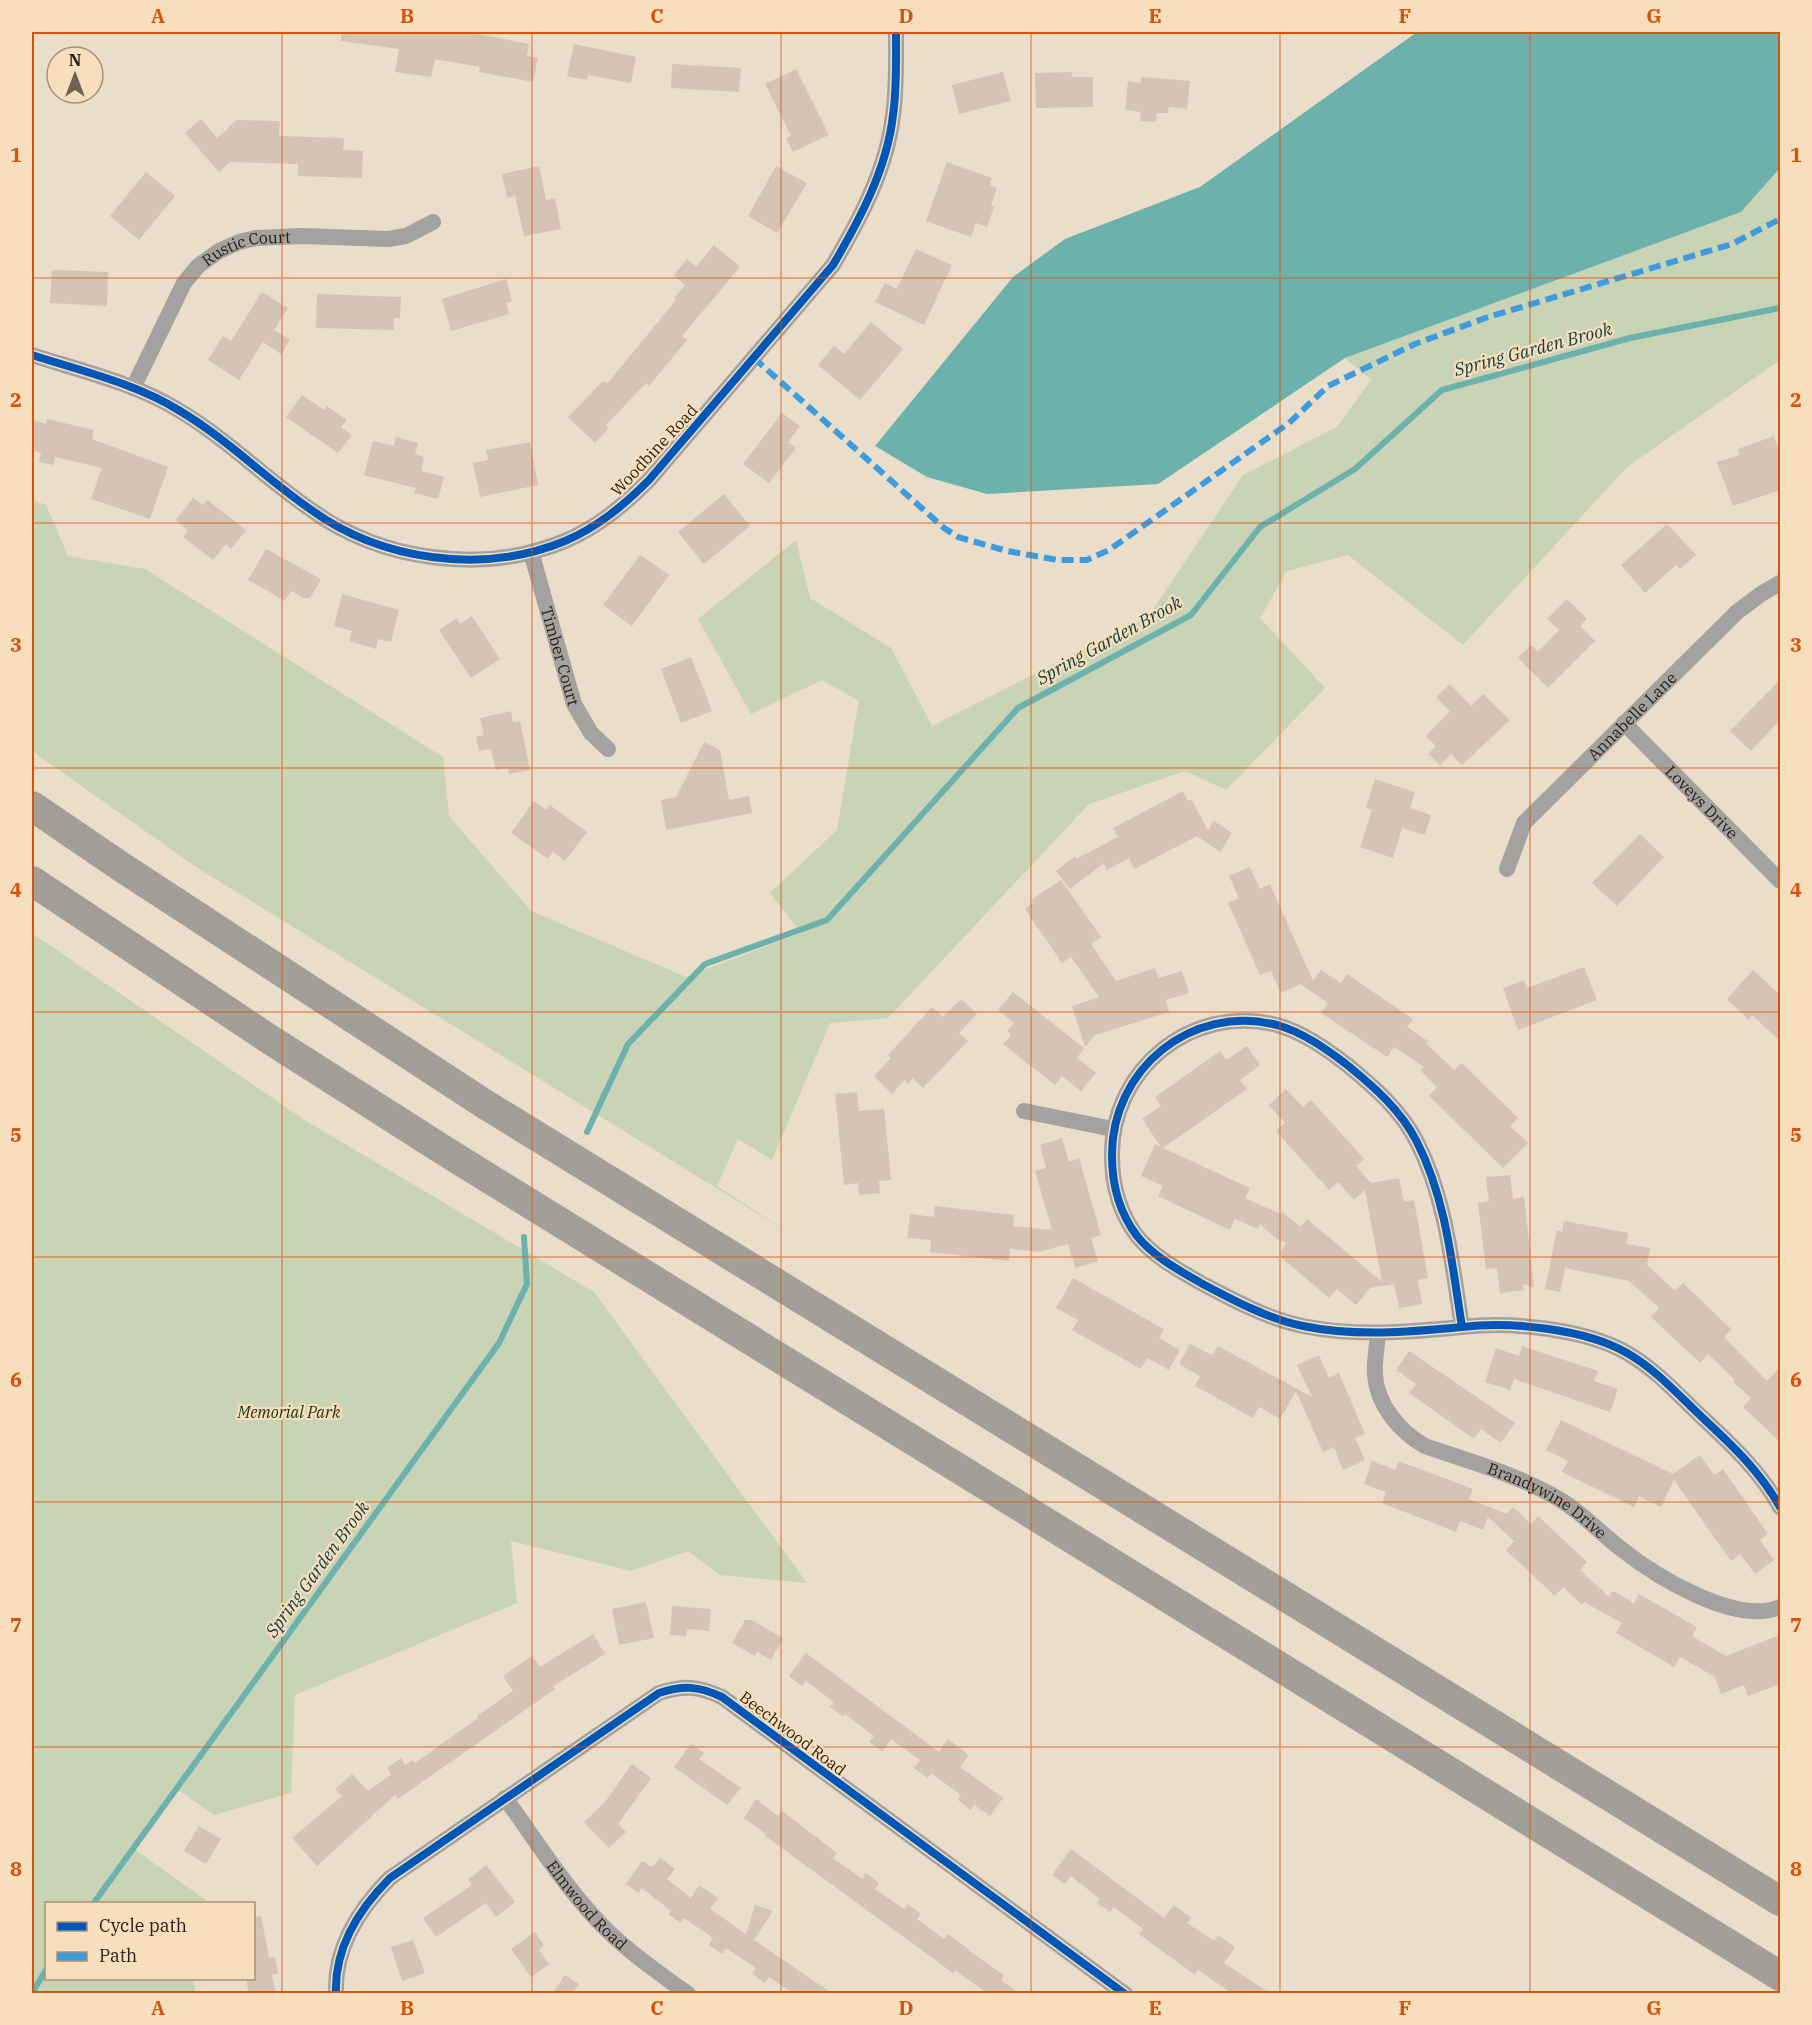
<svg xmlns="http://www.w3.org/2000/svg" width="1812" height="2025" font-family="'IBM Plex Serif',serif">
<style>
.green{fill:#c9d3b5}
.water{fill:#6db1ad}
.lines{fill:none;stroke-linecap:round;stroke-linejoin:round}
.stream{stroke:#6db1ad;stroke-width:6}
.building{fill:#d5c4b3}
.street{stroke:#a3a2a0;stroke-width:16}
.highway{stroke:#a39e98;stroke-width:30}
.quiet{stroke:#3d9bde;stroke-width:6;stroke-dasharray:12 6;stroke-linecap:butt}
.cycleway-casing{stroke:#f7dfbd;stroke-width:11}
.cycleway{stroke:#0057b8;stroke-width:8}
.grid{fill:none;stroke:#d5530d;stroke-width:1.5;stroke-opacity:0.55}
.labels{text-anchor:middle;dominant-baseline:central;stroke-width:4.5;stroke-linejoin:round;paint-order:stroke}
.street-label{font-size:16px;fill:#292013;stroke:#f7dfbd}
.park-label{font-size:16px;font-style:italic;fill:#19340c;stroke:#f7dfbd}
.water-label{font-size:18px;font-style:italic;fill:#113f40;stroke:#f7dfbd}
.neatline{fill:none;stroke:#d5530d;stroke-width:2}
.grid-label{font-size:20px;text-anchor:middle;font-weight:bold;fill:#d5530d}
</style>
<rect width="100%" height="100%" fill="#eaddca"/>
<g class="green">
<path d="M1780,168V360L1627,467L1463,645L1348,555L1287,571L1260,618L1325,688L1226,790L1185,771L1089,804L888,1018L830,1023L772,1160L738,1139L717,1186L786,1231L196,867L32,751V500L46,505L68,556L145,569L443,757L449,816L531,911L686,977L801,933L770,893L837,830L859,701L822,680L751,714L698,619L796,540L810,598L891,648L932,726L1148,617L1243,475L1337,427L1371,380L1345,358L1741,212Z"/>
<path d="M32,933L303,1119L594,1292L807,1583L720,1575L688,1551L631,1571L511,1541L517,1603L295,1695L291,1793L214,1815L177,1789L134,1849L210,1903L46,1904V1978L193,1979L196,1993H32Z"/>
</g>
<path class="water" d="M1417,32H1780V168L1741,212L1345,358L1158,484L987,494L927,477L875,446L1013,277L1065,239L1200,187Z"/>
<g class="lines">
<g class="stream">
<path d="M587,1132L628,1044L705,964L827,920L1018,708L1191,615L1260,527L1355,469L1442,390L1630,338L1780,308"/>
<path d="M93,1904L499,1343L527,1284L524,1237"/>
<path d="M32,1993L46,1970"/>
</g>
</g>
<g class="building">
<path d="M341,32H467L529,44L527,56L538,58L533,82L479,72L480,67L435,59L431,77L395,72L399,49L341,41Z"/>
<path d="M574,44L636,57L631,83L588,75L587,80L567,76Z"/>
<path d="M672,64L741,68L739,92L671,88Z"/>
<path d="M796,69L829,135L793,152L786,138L791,136L765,84Z"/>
<path d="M1003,72L1011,101L959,114L952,85Z"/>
<path d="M1072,72V77H1093V107L1036,108L1035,73Z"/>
<path d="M1141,77L1190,81L1187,109L1169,107L1168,113H1157L1156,122L1140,121L1141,112L1125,110L1128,81L1141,83Z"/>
<path d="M201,119L217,138L237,120L280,121L279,136L344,138L343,150L363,151L362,178L298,176V164L230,162L219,172L185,133Z"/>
<path d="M947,162L992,178L990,185L997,188L991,205L994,207L987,227L976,223L971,237L926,221Z"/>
<path d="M539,166L546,200L555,198L561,229L524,236L515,196L507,198L502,174Z"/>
<path d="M776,166L807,183L777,233L748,216Z"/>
<path d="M146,172L175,196L139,240L110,216Z"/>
<path d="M714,245L740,267L682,336L687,340L649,386L646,383L606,425L609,428L595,443L568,417L603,381L607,384L676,300L674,298L685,285L674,275L687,259L696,267Z"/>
<path d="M916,249L952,265L924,325L875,302L885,283L897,289Z"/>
<path d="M52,270L108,272L107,306L50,303Z"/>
<path d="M506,279L512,301L506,303L509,314L451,331L442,299Z"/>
<path d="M262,292L288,308L274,330L290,340L281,354L263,342L239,380L208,360L223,336L231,341Z"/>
<path d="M317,294L401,297L400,318H394V330L316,328Z"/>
<path d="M871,322L903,349L860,400L818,365L834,346L844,354Z"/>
<path d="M302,395L324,410L327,406L347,420L341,427L352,435L338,453L286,417Z"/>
<path d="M782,413L800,426L788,442L796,448L769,483L743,464Z"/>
<path d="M47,419L94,430L92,439L168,467L150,519L91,499L102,468L55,457L53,465L39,462L41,453L32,450V420L46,424Z"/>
<path d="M1774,436L1777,446L1780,445V490L1733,506L1717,462L1740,455L1738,449Z"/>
<path d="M396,437L418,443L415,454L424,457L421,471L444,477L438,499L414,493L416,488L364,475L373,441L394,446Z"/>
<path d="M530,442L538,485L480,497L473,463L488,460L486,450Z"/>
<path d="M724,494L750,526L704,564L678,532Z"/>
<path d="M193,498L203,505L207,500L246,530L231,549L226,544L213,560L183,537L188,531L176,520Z"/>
<path d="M1667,524L1696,555L1680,569L1676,565L1645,593L1621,565Z"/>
<path d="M266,549L321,579L310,598H304L291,591L285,601L248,580Z"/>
<path d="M640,555L669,575L632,626L603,605Z"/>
<path d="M342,594L399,610L391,642L378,639L376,649L349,641L352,631L334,626Z"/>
<path d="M1567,599L1587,619L1580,626L1595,641L1548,688L1518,658L1531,645L1538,652L1559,630L1547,619Z"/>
<path d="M472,616L500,659L471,678L439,630L457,618L460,624Z"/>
<path d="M691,657L712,711L681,723L661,669Z"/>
<path d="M1780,680V720L1751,751L1730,731Z"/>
<path d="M1450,684L1471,706L1483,694L1510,720L1462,765L1451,754L1440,765L1428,754L1436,746L1426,736L1450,711L1436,697Z"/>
<path d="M511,711L513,722L520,721L530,770L509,774L508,768L496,770L491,749L479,751L476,737L484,735L480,718Z"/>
<path d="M704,742L720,750L729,800L749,796L752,813L666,830L661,800L676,797Z"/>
<path d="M1375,779L1415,792L1410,808L1431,815L1425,835L1402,828L1393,858L1360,847L1372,810L1366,808Z"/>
<path d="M1183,791L1188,801L1191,799L1208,830L1214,821L1232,833L1220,852L1197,836L1134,869L1129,858L1107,870L1104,863L1070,889L1056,871L1075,856L1076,859L1118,837L1113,828Z"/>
<path d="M534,801L546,810L550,805L587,832L565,861L553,852L548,859L511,833Z"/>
<path d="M1640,834L1664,857L1617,906L1592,883Z"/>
<path d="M1250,867L1260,889L1270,884L1313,981L1321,970L1341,983L1347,974L1413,1019L1407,1027L1428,1041L1426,1043L1454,1070L1462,1063L1518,1118L1510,1126L1528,1143L1503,1168L1429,1096L1437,1087L1420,1070L1424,1067L1394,1047L1387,1057L1321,1013L1328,1003L1300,984L1281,993L1271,971L1260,975L1228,903L1239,898L1229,876Z"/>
<path d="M1061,880L1101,937L1091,944L1116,981L1155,968L1158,978L1182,971L1189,993L1166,1000L1169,1012L1095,1035L1085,1047L1072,1006L1099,997L1071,957L1062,963L1025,909L1033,903L1031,900Z"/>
<path d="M1584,967L1597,1000L1518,1030L1503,988L1524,980L1527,988Z"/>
<path d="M1753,970L1780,995V1041L1752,1015L1749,1020L1727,999Z"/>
<path d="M1013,992L1084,1048L1077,1058L1096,1073L1081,1091L1062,1076L1055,1085L1003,1044L1011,1035L1007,1031L1014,1023L998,1010Z"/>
<path d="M961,999L977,1014L959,1033L968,1041L923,1088L913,1078L908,1084L904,1080L892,1094L874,1076L891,1058L888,1055L932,1007L943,1017Z"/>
<path d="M1247,1046L1260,1065L1240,1080L1247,1089L1163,1148L1250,1188L1245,1198L1281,1214L1282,1212L1301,1227L1307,1219L1382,1282L1365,1190L1354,1200L1338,1182L1329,1190L1276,1131L1285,1123L1269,1105L1286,1089L1303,1107L1311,1100L1364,1159L1356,1166L1371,1183L1399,1178L1404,1202L1414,1200L1428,1278L1418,1280L1422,1304L1399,1308L1394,1284L1370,1288L1356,1305L1337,1289L1329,1298L1281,1257V1251L1287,1243L1277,1239L1260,1224L1258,1229L1235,1219L1230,1230L1158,1196L1163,1186L1141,1176L1155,1144L1161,1147L1142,1119L1161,1106L1155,1097L1220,1051L1226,1060Z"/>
<path d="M857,1092L859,1111L884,1109L891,1180L879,1181L880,1193L859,1195L858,1183L844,1185L835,1094Z"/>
<path d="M1062,1138L1069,1162L1079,1158L1101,1235L1091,1238L1098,1261L1075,1268L1068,1244L1039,1252L1010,1249L1009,1261L930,1252L931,1240L907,1238L910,1214L934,1217L935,1206L1014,1215L1013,1226L1052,1230L1035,1171L1046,1168L1040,1145Z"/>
<path d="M1510,1175L1513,1199L1524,1197L1534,1287L1523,1284L1524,1290L1500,1293L1497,1268L1486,1269L1478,1203L1489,1201L1486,1177Z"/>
<path d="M1564,1221L1628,1233L1627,1244L1650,1248L1647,1265L1675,1291L1683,1283L1731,1329L1724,1337L1767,1381L1780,1367V1442L1743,1407L1751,1398L1733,1382L1735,1380L1708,1354L1700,1363L1651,1317L1659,1308L1629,1281L1565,1268L1560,1292L1545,1289L1557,1230L1562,1232Z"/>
<path d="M1073,1278L1164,1329L1159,1338L1180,1350L1169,1370L1147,1358L1141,1369L1072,1330L1078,1320L1056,1308Z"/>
<path d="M1190,1344L1212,1355L1218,1346L1312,1397L1297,1365L1319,1355L1329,1378L1339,1373L1365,1434L1355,1438L1365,1460L1343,1470L1334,1447L1323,1452L1296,1391L1280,1419L1259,1407L1253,1418L1195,1386L1200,1376L1179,1364Z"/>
<path d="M1522,1346L1598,1371L1594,1381L1618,1389L1610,1412L1514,1379L1510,1390L1485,1382L1496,1348L1519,1356Z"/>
<path d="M1409,1351L1515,1423L1501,1443L1481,1429L1474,1439L1409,1393L1416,1384L1396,1370Z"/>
<path d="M1561,1420L1673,1474L1700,1455L1714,1475L1723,1469L1768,1534L1760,1540L1774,1560L1755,1574L1740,1554L1731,1561L1674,1480L1661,1507L1639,1496L1634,1507L1562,1472L1568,1461L1546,1450Z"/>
<path d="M1372,1461L1395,1470L1399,1461L1473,1489L1469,1499L1507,1514L1513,1507L1531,1524L1538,1516L1587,1562L1580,1570L1609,1597L1613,1591L1634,1603L1639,1594L1697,1627L1692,1636L1726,1656L1780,1635V1684L1748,1696L1744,1685L1721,1694L1715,1677L1680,1657L1674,1667L1616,1633L1622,1623L1584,1602L1582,1605L1563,1587L1555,1596L1506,1550L1514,1541L1488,1517L1483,1530L1460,1521L1456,1532L1382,1503L1386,1492L1364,1484Z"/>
<path d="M646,1602L654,1638L619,1645L612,1609Z"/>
<path d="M672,1606L711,1609L709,1631L687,1629L686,1636L670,1635Z"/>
<path d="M745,1620H751L783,1638L771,1660L757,1652L755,1656L732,1643Z"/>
<path d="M593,1634L605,1654L553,1686L555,1689L398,1799L395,1795L317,1866L292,1838L342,1796L335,1789L352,1774L368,1791L391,1775L387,1768L401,1758L405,1765L413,1760L415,1763L478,1718L477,1716L513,1691L503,1676L532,1656L540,1667Z"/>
<path d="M806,1653L939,1752L948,1739L969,1755L960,1767L1003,1798L990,1816L974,1805L971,1810L958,1800L961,1795L931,1773L928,1778L914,1768L920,1760L891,1739L882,1751L869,1742L874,1736L845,1714L843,1716L830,1707L834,1702L806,1681L802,1686L789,1676Z"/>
<path d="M691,1744L704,1753L699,1759L741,1788L727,1805L674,1767Z"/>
<path d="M632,1764L651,1778L618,1824L626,1832L609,1848L584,1822L605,1802Z"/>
<path d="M756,1799L778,1816L782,1811L837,1853L833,1858L862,1879L866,1873L879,1883L875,1889L904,1909L908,1904L921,1914L917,1919L944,1939L948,1934L970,1950L969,1951L1004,1975L1001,1980L1020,1994H988L955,1970L953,1973L764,1835L766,1834L744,1818Z"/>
<path d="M199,1826L221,1839L206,1864L184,1851Z"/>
<path d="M1071,1849L1164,1918L1174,1905L1191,1918L1187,1923L1214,1941L1218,1935L1235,1947L1224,1963L1271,1994H1233L1198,1970L1195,1975L1139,1934L1143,1929L1114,1907L1110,1912L1097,1903L1100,1899L1071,1876L1065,1884L1052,1875Z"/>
<path d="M660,1858L675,1869L667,1879L691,1898L699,1885L718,1898L710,1909L746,1934L755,1905L773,1911L754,1940L833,1994H794L769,1977L765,1983L752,1973L756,1968L726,1948L722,1954L709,1945L713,1938L684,1918L681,1923L669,1915L671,1911L642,1888L638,1893L626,1884L642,1861L652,1867Z"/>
<path d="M486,1865L515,1902L496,1917L486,1903L436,1937L423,1918L472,1885L468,1880Z"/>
<path d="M261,1916L269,1958L275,1957L278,1974L272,1975L276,1994H249L246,1978H254V1917Z"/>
<path d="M535,1932L544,1945L539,1950L549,1964L531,1977L511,1949Z"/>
<path d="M413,1940L425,1973L402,1981L391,1947Z"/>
<path d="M565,1975L579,1984L572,1994H552Z"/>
</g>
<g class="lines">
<g class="street">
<path d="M32,355C81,371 135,383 180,411C227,439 265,478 310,509C381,561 483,575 565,541C598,527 624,505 649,480L833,265C860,219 887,169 893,115C897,88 896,59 896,32"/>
<path id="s1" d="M133,388L184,283L198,266L219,251L239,242L256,238L302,236L388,239L406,236L433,222"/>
<path id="s2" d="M531,552L574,704L591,733L608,749"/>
<path id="s3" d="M1624,723L1780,881"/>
<path id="s4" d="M1507,869L1524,823L1737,612L1761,594L1780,583"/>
<path d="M1024,1111L1113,1129"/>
<path d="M1462,1327C1452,1264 1446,1199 1417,1142C1401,1110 1373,1086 1346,1064C1325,1048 1302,1032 1277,1025C1191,1003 1111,1070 1112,1156C1112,1185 1119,1212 1137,1236C1153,1256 1178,1270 1201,1283C1233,1300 1268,1319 1303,1326C1356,1337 1409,1332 1462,1327C1509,1321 1586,1329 1627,1353C1657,1370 1681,1398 1706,1421C1734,1447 1761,1473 1780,1507"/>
<path id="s5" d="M1378,1333C1377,1347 1374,1362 1375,1375C1377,1405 1400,1432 1425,1446C1468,1461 1512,1473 1552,1495C1578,1509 1597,1530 1620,1548C1655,1576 1736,1626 1780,1607"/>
<path id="s6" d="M505,1798C538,1843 571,1897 612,1935C635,1957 662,1975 688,1994"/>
<path d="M336,1994C334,1948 359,1909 390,1878L659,1693C684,1685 698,1686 722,1697L1125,1994"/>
</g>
<g class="highway">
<path d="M32,806L120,866L483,1103L1780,1901"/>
<path d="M32,881L266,1037L448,1153L1780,1976"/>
</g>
<path class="quiet" d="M754,358L944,528L958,537L1007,551L1058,560H1087L1109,550L1289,423L1328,386L1415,344L1485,318L1732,244L1780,219"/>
<g class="cycleway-casing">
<g id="cycleway">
<path d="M32,355C81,371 135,383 180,411C227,439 265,478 310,509C381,561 483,575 565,541C598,527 624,505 649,480L833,265C860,219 887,169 893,115C897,88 896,59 896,32"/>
<path d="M1462,1327C1452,1264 1446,1199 1417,1142C1401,1110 1373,1086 1346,1064C1325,1048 1302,1032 1277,1025C1191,1003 1111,1070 1112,1156C1112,1185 1119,1212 1137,1236C1153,1256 1178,1270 1201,1283C1233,1300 1268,1319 1303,1326C1356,1337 1409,1332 1462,1327C1509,1321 1586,1329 1627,1353C1657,1370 1681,1398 1706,1421C1734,1447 1761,1473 1780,1507"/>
<path d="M336,1994C334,1948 359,1909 390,1878L659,1693C684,1685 698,1686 722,1697L1125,1994"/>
</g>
</g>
<use href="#cycleway" class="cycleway"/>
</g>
<path class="grid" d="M282,32V1994M532,32V1994M781,32V1994M1031,32V1994M1280,32V1994M1530,32V1994M32,278H1780M32,523H1780M32,768H1780M32,1012H1780M32,1257H1780M32,1502H1780M32,1747H1780"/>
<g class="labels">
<g class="street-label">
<text stroke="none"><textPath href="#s1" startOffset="192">Rustic Court</textPath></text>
<text transform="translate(654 450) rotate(-47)">Woodbine Road</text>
<text stroke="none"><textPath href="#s2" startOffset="108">Timber Court</textPath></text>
<text stroke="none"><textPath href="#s4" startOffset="201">Annabelle Lane</textPath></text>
<text stroke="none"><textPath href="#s3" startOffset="111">Loveys Drive</textPath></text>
<text stroke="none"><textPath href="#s5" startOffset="267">Brandywine Drive</textPath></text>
<text transform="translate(793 1733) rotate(37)">Beechwood Road</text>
<text stroke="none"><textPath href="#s6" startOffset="135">Elmwood Road</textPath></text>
</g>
<g class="park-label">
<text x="289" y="1412">Memorial Park</text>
</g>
<g class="water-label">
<text transform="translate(1533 349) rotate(-15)">Spring Garden Brook</text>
<text transform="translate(1109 640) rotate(-29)">Spring Garden Brook</text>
<text transform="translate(317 1569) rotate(-54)">Spring Garden Brook</text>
</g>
</g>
<rect width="1812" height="2025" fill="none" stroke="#f7dfbd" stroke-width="66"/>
<rect x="45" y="1902" width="210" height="78" fill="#f7dfbd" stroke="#a59379" stroke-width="1.5"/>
<rect x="57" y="1922" width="30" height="9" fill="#0057b8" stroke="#a59379" stroke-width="1.5"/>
<text x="99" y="1932" font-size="18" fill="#292013">Cycle path</text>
<rect x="57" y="1952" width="30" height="9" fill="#3d9bde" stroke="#a59379" stroke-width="1.5"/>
<text x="99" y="1962" font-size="18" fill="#292013">Path</text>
<g transform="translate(75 75)"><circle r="28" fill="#f7dfbd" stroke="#a59379" stroke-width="1.5"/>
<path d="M0-4.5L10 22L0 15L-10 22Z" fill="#6d6253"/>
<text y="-9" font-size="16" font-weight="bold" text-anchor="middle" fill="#292013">N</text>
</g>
<rect x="33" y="33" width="1746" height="1959" class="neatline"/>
<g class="grid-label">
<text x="158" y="23">A</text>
<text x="407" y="23">B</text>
<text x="657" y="23">C</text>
<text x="906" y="23">D</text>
<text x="1155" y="23">E</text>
<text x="1405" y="23">F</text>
<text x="1654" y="23">G</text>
<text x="16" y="162">1</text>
<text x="1796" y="162">1</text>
<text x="16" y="407">2</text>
<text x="1796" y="407">2</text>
<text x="16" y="652">3</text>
<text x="1796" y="652">3</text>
<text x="16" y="897">4</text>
<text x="1796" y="897">4</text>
<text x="16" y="1142">5</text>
<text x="1796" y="1142">5</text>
<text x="16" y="1387">6</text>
<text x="1796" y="1387">6</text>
<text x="16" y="1632">7</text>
<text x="1796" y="1632">7</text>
<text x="16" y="1876">8</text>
<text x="1796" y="1876">8</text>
<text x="158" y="2015">A</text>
<text x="407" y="2015">B</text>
<text x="657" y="2015">C</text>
<text x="906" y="2015">D</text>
<text x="1155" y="2015">E</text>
<text x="1405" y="2015">F</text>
<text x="1654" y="2015">G</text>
</g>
</svg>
